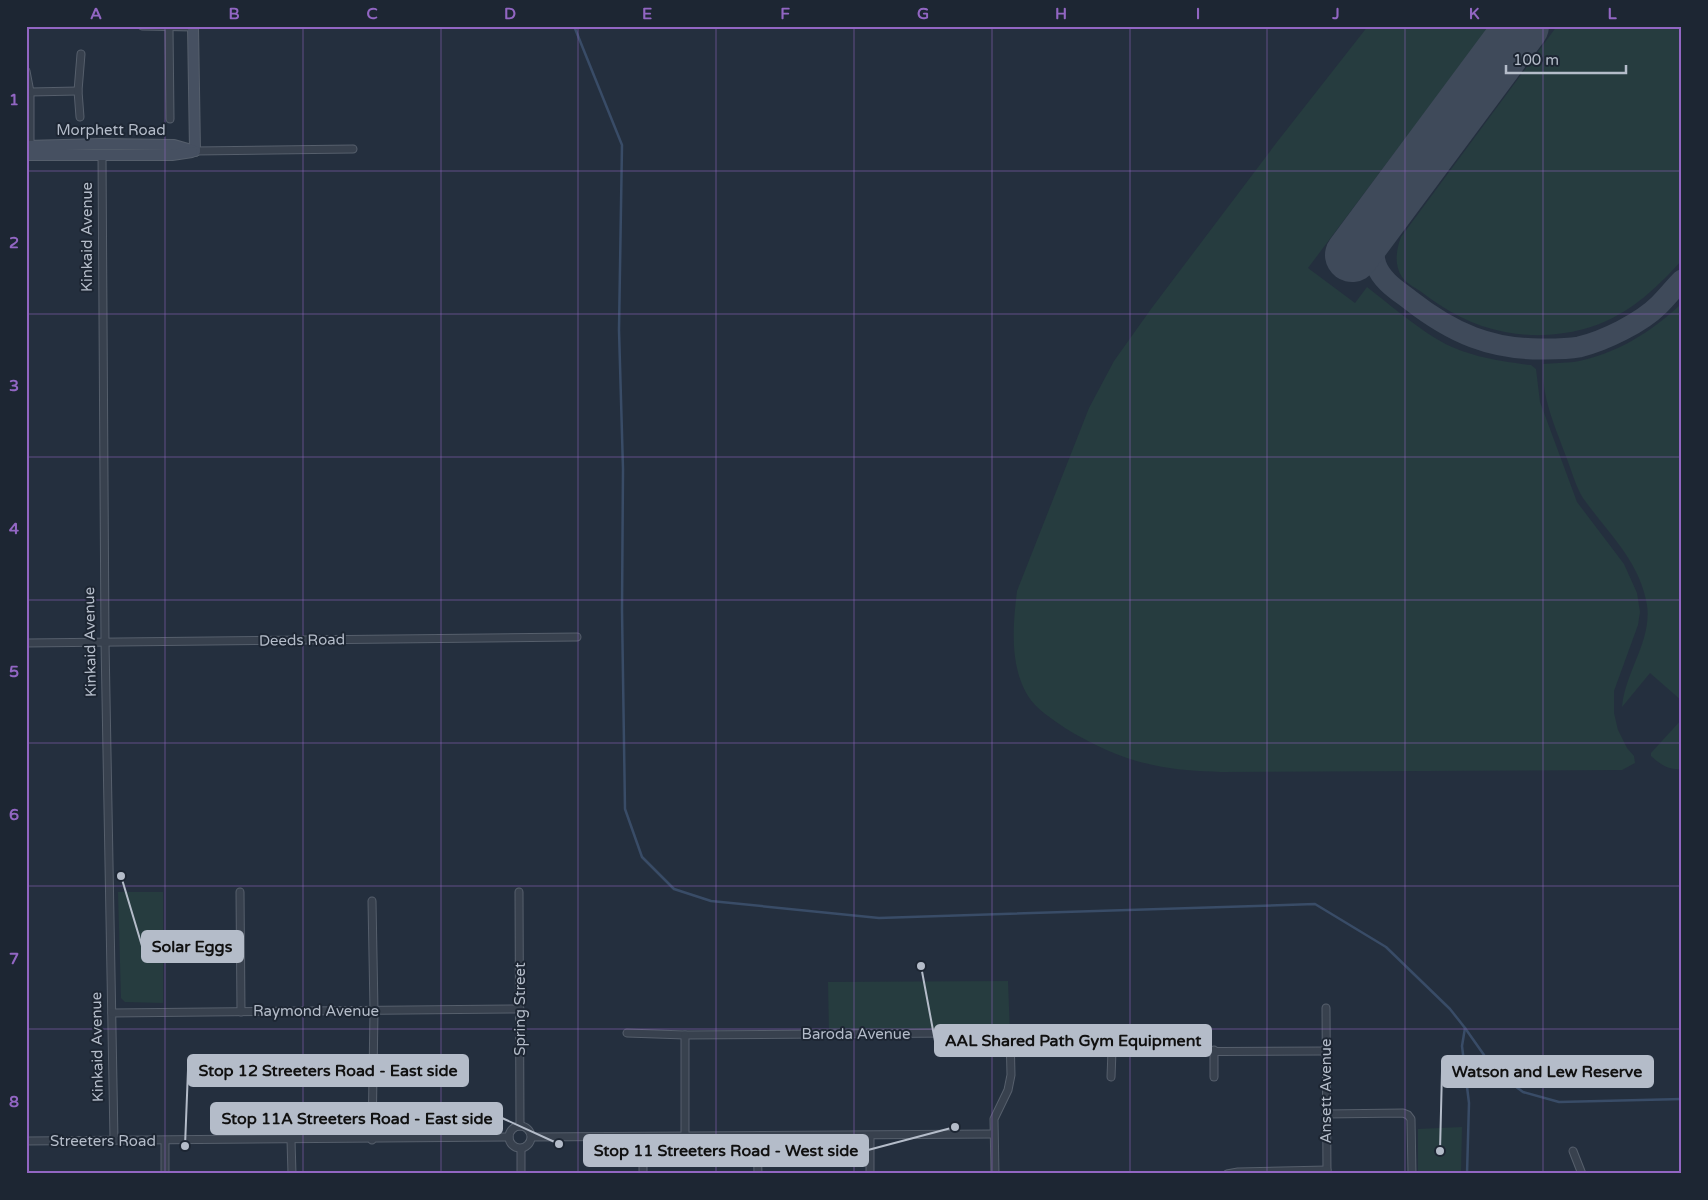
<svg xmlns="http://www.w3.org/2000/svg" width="1708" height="1200" font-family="'Varela Round',sans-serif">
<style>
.green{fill:#263c3f}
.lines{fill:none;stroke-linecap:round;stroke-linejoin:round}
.stream{stroke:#394c67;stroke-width:2.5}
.taxiway{stroke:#3f4a5a;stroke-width:21}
.runway{stroke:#3f4a5a;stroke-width:54}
.street-casing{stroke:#565f6c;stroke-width:9}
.secondary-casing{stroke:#565f6c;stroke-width:12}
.street{stroke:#38414e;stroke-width:7}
.secondary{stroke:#465061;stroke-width:10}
.grid{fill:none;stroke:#9266c3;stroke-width:1;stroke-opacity:0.55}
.labels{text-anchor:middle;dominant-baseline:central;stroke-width:4;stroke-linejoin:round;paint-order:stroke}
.street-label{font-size:15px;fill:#b4bcc9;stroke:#1d2633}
.leader{fill:none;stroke:#b4bcc9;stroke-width:2}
.callout-dot{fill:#b4bcc9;stroke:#1d2633;stroke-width:2}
.callout{fill:#b4bcc9;stroke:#b4bcc9;stroke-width:2}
.callout-label{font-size:16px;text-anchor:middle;font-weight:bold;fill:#111}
.neatline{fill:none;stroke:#9266c3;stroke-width:2}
.grid-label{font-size:16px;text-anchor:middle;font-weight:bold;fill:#9266c3}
</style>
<rect width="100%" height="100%" fill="#242f3e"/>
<g class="green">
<path d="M1368,26H1490L1308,268L1355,303L1367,287C1389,304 1411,323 1435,338C1464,356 1498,361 1531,365L1536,369L1540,402L1577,502L1624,564L1637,593L1640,612L1638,625L1614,691V713L1618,730L1627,748L1634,756L1635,763L1622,770L1221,772C1198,771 1175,770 1153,765C1122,759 1091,744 1065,728C1052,719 1036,709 1028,696C1009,665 1013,624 1017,591L1089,408L1114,361L1151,309L1277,142Z"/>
<path d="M1557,26H1682V260C1654,291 1625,318 1584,329C1558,336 1531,337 1505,332C1473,326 1446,311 1420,291C1414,287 1406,283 1402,277C1394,265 1396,250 1401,237Z"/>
<path d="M1682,303V701L1650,673L1622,707C1625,672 1652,641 1647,605C1640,561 1607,532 1583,498C1576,487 1572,472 1567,459C1556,428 1541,398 1543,364C1553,363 1564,363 1574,362C1615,355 1653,331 1682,303Z"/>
<path d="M1682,719V769C1668,770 1661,765 1651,756V753Z"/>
<path d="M118,892H163V1003L125,1002L121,998Z"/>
<path d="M1008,981L1010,1033L829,1034L828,982Z"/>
<path d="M1462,1127L1461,1174H1418V1129Z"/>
</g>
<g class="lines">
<g class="stream">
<path d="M574,26L622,145L619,330L623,469L622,610L625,809L642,857L674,889L711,901L879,918L1315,904L1386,947L1450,1009L1465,1028L1496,1072L1523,1092L1559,1102L1682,1099"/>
<path d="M1465,1028L1462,1046L1469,1103L1467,1174"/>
</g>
<path class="taxiway" d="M1380,217C1375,232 1371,249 1376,265C1382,281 1397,290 1410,300C1452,333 1491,350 1545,349C1556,349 1568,349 1579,347C1604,341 1641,323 1659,305C1667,297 1674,288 1682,280"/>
<path class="runway" d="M1352,255L1522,26"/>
<g class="street-casing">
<g id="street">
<path d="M142,26L193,27"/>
<path d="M169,28L170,119"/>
<path d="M26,71L30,92V146"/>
<path d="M30,92L78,91"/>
<path d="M80,117L78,91L81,54"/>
<path d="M195,151L353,149"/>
<path d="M102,155L105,642L114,1140"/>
<path d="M26,643L577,637"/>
<path d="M240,892L241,1012"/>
<path d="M519,892L520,1126"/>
<path d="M1326,1008L1327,1174"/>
<path d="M112,1013L520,1009"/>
<path d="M627,1033L685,1035L1070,1032L1112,1051L1120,1052L1326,1051"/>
<path d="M685,1035V1137"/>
<path d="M1111,1077L1112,1051"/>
<path d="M1214,1077V1050"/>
<path d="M1326,1114L1403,1113L1408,1115L1411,1119L1412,1174"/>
<circle cx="520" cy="1137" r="11"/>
<path d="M757,1136L758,1174"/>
<path d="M870,1136V1174"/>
<path d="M532,1137L993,1134"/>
<path d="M643,1137V1174"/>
<path d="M291,1140L292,1174"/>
<path d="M372,1140L374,1011L372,901"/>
<path d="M26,1141L509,1137"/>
<path d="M165,1141V1174"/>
<path d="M1573,1151L1582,1174"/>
<path d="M521,1174V1149"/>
<path d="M995,1174L994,1119L1008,1090L1011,1075L1010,1033"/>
<path d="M1227,1174L1238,1172L1327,1170"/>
</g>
</g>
<g class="secondary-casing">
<g id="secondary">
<path d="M193,26L195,151"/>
<path d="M26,146L102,144L174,145L195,151"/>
<path d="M26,155H172L192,152"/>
</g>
</g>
<use href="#street" class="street"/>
<use href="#secondary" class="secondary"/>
</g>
<path class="grid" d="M165,26V1174M303,26V1174M441,26V1174M578,26V1174M716,26V1174M854,26V1174M992,26V1174M1130,26V1174M1267,26V1174M1405,26V1174M1543,26V1174M26,171H1682M26,314H1682M26,457H1682M26,600H1682M26,743H1682M26,886H1682M26,1029H1682"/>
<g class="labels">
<g class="street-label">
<text x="111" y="130">Morphett Road</text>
<text transform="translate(87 237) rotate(-90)">Kinkaid Avenue</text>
<text transform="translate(302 640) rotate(-1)">Deeds Road</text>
<text transform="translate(90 642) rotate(-91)">Kinkaid Avenue</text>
<text transform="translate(520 1009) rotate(-90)">Spring Street</text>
<text x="316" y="1011">Raymond Avenue</text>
<text x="856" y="1034">Baroda Avenue</text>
<text transform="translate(97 1047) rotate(-91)">Kinkaid Avenue</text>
<text transform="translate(1326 1091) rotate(-90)">Ansett Avenue</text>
<text x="103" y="1141">Streeters Road</text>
</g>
</g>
<path class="leader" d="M121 876L142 946M921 966L935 1041M185 1146L188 1070M1440 1151L1442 1071M559 1144L502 1118M955 1127L868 1150"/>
<g class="callout-dot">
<circle cx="121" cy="876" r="5"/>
<circle cx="921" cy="966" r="5"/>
<circle cx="185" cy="1146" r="5"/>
<circle cx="1440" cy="1151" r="5"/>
<circle cx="559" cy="1144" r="5"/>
<circle cx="955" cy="1127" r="5"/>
</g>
<g class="callout">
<rect x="142" y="931" width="101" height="31" rx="5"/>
<rect x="935" y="1025" width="276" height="31" rx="5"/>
<rect x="188" y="1055" width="280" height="31" rx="5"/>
<rect x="1442" y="1056" width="211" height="31" rx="5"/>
<rect x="211" y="1103" width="291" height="31" rx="5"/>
<rect x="584" y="1135" width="284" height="31" rx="5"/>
</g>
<g class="callout-label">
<text x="192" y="952">Solar Eggs</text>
<text x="1073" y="1046">AAL Shared Path Gym Equipment</text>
<text x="328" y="1076">Stop 12 Streeters Road - East side</text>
<text x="1547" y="1077">Watson and Lew Reserve</text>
<text x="357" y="1124">Stop 11A Streeters Road - East side</text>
<text x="726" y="1156">Stop 11 Streeters Road - West side</text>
</g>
<rect width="1708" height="1200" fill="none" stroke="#1d2633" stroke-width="55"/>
<path d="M1506 65v8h120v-8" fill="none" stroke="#b4bcc9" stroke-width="2.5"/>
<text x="1513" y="65" font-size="15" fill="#b4bcc9" stroke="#1d2633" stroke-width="4" paint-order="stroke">100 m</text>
<rect x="28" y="28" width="1652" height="1144" class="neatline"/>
<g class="grid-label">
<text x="96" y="19">A</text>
<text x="234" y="19">B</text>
<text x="372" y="19">C</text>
<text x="510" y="19">D</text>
<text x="647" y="19">E</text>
<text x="785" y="19">F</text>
<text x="923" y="19">G</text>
<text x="1061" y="19">H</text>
<text x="1198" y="19">I</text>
<text x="1336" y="19">J</text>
<text x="1474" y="19">K</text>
<text x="1612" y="19">L</text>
<text x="14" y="105">1</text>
<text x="14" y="248">2</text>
<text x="14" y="391">3</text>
<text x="14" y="534">4</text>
<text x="14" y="677">5</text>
<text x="14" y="820">6</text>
<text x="14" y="964">7</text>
<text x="14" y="1107">8</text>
</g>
</svg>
